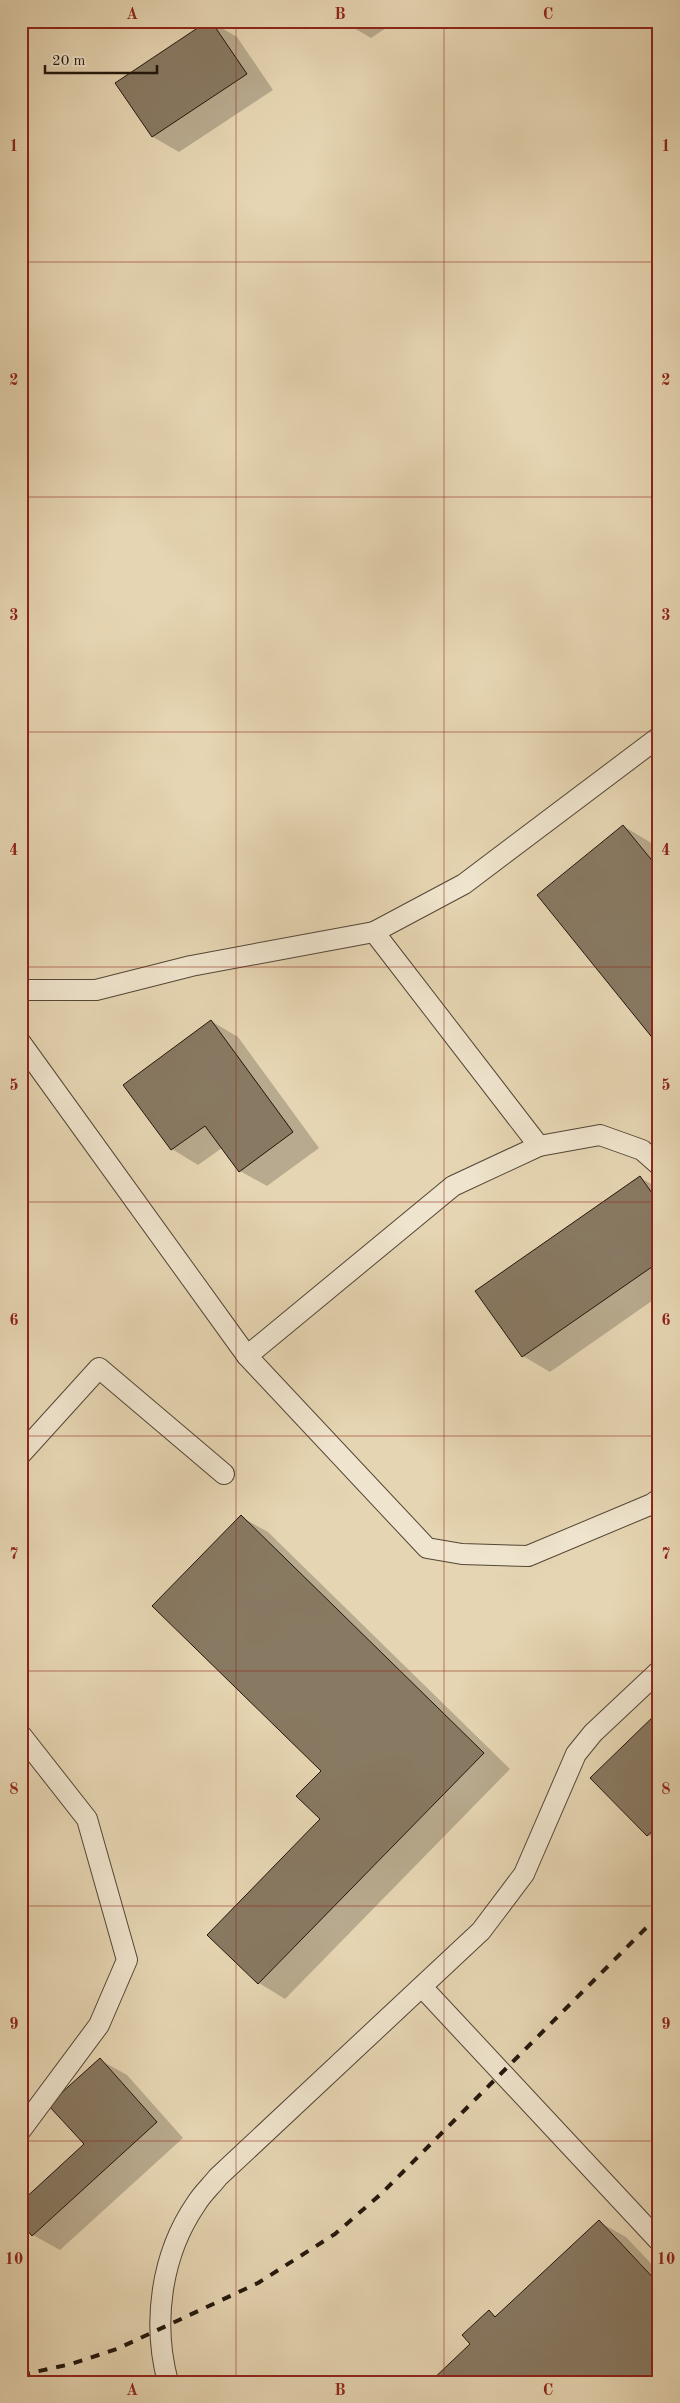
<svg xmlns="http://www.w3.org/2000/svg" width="680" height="2403" font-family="'Old Standard TT',serif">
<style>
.shadow{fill:#0003}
.building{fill:#887962;stroke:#22160c}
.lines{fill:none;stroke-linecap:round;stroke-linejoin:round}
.lane-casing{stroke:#534636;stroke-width:22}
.lane{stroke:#efe4cd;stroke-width:20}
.rail{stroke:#22160c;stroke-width:4;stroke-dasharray:9 9;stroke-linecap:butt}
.grid{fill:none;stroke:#8f2418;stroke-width:1;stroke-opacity:0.55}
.neatline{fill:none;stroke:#8f2418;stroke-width:2}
.grid-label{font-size:16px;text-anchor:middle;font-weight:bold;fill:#8f2418}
</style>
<rect width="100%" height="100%" fill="#e6d5b2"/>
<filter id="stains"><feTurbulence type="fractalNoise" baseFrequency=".004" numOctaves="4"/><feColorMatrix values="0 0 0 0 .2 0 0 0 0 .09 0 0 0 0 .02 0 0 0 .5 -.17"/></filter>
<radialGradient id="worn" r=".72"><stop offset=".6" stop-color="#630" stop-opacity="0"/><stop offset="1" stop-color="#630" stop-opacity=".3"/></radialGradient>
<g class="shadow">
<path d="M210,21L237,37L273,90L179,152L153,137Z"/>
<path d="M342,21H397L371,38Z"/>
<path d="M623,826L650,842L659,853V1044Z"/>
<path d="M211,1021L238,1037L319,1148L267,1186L240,1171L222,1148L198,1165L172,1149Z"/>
<path d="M640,1178L659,1188V1296L550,1372L523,1356L477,1292Z"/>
<path d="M241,1517L268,1532L510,1769L285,1999L259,1983L322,1819L323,1771Z"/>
<path d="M659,1713V1841L648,1835L592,1778Z"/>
<path d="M100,2060L127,2075L183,2138L60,2250L33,2235L86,2145Z"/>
<path d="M599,2222L626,2237L659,2272V2382L472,2344L489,2312L498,2317Z"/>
</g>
<g class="building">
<path d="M208,21H211L247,74L152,137L115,83Z"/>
<path d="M623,825L659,869V1046L537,895Z"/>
<path d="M211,1020L293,1132L239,1172L205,1126L171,1150L123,1085Z"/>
<path d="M640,1176L659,1203V1262L522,1357L475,1291Z"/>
<path d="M241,1515L484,1753L258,1984L207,1935L320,1819L296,1796L321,1771L152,1606Z"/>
<path d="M659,1711V1825L647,1836L590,1778Z"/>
<path d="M100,2058L157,2122L32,2236L21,2223V2202L84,2144L48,2105Z"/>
<path d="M599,2220L659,2284V2382H430L470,2344L462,2335L489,2310L495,2317Z"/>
</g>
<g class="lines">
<g class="lane-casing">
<g id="lane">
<path d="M374,932L539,1146"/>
<path d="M21,990H96L191,966L374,932L464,884L659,737"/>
<path d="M21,1043L247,1356L427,1548L462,1554L528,1556L652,1504L659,1499"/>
<path d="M247,1356L453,1186L539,1146L600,1135L642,1150L659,1165"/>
<path d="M21,1454L99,1368L224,1474"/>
<path d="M21,1735L87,1819L127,1960L99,2025L21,2130"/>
<path d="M422,1987L659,2241"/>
<path d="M168,2382C152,2323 161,2255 196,2204C202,2194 211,2186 218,2177L481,1931L524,1874L576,1754L593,1733L659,1671"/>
</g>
</g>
<use href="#lane" class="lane"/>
<path class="rail" d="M21,2375L71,2364L117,2349L258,2283L335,2234L381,2194L659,1915"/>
</g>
<path class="grid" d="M236,21V2382M444,21V2382M21,262H659M21,497H659M21,732H659M21,967H659M21,1202H659M21,1436H659M21,1671H659M21,1906H659M21,2141H659"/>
<rect width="680" height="2403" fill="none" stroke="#e6d5b2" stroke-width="55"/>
<path d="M45 65v8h112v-8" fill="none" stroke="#22160c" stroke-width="2.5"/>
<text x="52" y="65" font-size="15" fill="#22160c" stroke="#efe4cd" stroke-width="4" paint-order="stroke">20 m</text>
<rect x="28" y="28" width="624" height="2348" class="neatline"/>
<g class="grid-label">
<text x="132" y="19">A</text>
<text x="340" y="19">B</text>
<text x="548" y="19">C</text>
<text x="14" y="151">1</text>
<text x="666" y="151">1</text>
<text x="14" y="385">2</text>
<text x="666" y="385">2</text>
<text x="14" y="620">3</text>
<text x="666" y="620">3</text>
<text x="14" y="855">4</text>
<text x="666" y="855">4</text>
<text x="14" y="1090">5</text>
<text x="666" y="1090">5</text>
<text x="14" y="1325">6</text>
<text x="666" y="1325">6</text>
<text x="14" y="1559">7</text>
<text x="666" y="1559">7</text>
<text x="14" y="1794">8</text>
<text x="666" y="1794">8</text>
<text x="14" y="2029">9</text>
<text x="666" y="2029">9</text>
<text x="14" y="2264">10</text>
<text x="666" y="2264">10</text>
<text x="132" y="2395">A</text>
<text x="340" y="2395">B</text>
<text x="548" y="2395">C</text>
</g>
<rect width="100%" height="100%" filter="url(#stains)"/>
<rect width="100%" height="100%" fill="url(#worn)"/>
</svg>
